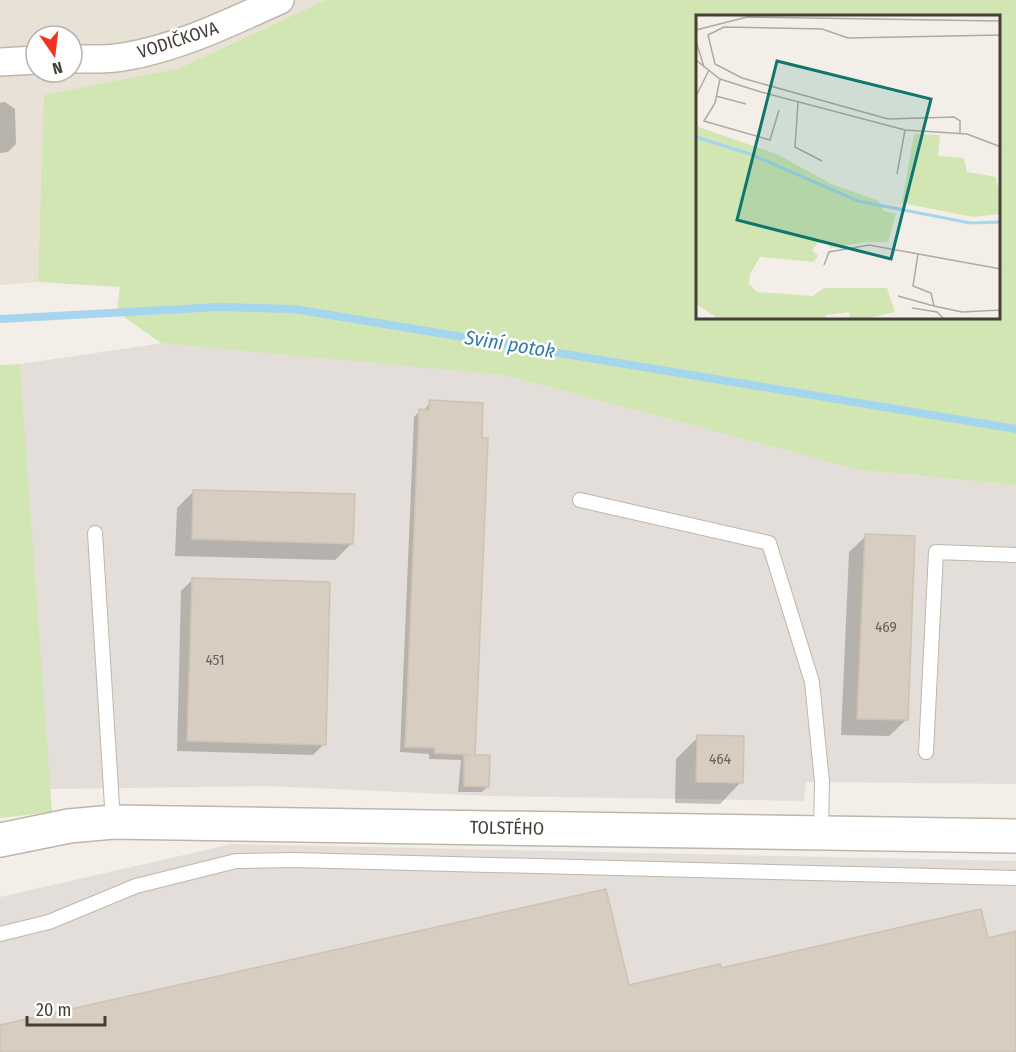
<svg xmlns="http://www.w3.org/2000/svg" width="1016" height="1052" font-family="'Fira Sans Condensed',sans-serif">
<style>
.residential{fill:#e7e1d6;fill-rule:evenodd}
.industrial{fill:#e3ded9}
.green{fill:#d1e6b2;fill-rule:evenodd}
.shadow{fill:#0003}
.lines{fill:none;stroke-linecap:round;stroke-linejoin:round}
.stream{stroke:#a6d5ee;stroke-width:8}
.building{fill:#d7cdc1;stroke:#cfc2b1;stroke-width:1.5}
.service-casing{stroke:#beb6ab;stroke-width:16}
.minor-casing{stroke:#beb6ab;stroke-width:30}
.tertiary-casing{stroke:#beb6ab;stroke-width:36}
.service{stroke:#fff;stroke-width:14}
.minor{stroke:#fff;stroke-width:27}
.tertiary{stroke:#fff;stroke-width:33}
.labels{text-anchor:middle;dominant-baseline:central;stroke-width:5;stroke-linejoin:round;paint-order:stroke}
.number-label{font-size:15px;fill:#6a625a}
.street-label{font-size:18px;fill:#463f37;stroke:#fff}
.water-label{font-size:20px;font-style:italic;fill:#327ba6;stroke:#fff}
.inset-river{fill:none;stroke:#a6d5ee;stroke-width:3}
.inset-road{fill:none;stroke:#aea9a1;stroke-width:1.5}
.view{fill:#0f766e;fill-opacity:0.15;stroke:#0f766e;stroke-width:3}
.inset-edge{fill:none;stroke:#463f37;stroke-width:3}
</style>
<rect width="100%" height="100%" fill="#f3efe8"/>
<path class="residential" d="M0,0H326L180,68L45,95L38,282L0,285ZM36,36H72V72H36Z"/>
<g class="industrial">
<path d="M170,342L504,375L859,470L1016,485V784L806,782L804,801L489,796L267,786L50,789L20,364Z"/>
<path d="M232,844L1016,861V1052H0V897Z"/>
</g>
<g class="green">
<path d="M326,0H1016V485L859,470L504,375L161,343L117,312L120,287L38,282L44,95L180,68ZM698,16H1000V318H698Z"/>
<path d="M20,364L52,812L0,818V365Z"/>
</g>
<g class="shadow">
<path d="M5,102L15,109L16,144L8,152L0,153V103Z"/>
<path d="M430,402L473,756L488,786L482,792H458L461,760L429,759V754L400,752L414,417L420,411H424Z"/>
<path d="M194,491L352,543L335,560L175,556L177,508Z"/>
<path d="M866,536L906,720L889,736L841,735L849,552Z"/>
<path d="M192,580L324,744L313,755L177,751L181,591Z"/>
<path d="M698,737L741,782L720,804L675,803L676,759Z"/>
</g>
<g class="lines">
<path class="stream" d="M0,319L219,307L294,309L1016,429"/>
</g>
<g class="building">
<path d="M429,400L483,403L482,438H488L475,755H490L489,787L464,786V755H470L434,753L435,748L405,747L419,409L429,410Z"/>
<path d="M193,490L355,494L353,544L192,539Z"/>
<path d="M865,534L915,536L908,720L857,719Z"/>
<path d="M192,578L330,582L326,745L187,741Z"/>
<path d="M697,735L744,736L743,783L696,782Z"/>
<path d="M606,889L629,985L720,964L721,968L981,909L988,938L1016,931V1052H0V1025Z"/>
</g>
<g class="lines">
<g class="service-casing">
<g id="service">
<path d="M580,500L769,543L812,682L822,782L821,833"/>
<path d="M95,533L113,822"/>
<path d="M926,752L936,552L1016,555"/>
<path d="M0,934L49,922L136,886L236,861L294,860L1016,878"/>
</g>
</g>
<g class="minor-casing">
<g id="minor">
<path d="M72,59C89,59 107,60 123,57C178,48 229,23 280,0"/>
<path d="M0,62L36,60"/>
</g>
</g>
<g class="tertiary-casing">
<path id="tertiary" d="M0,840L69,826L113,822L1016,836"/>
</g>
<use href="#service" class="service"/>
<use href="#minor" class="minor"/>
<use href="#tertiary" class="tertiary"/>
</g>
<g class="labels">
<g class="number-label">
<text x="886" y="627">469</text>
<text x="215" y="660">451</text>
<text x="720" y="759">464</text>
</g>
<g class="street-label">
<text transform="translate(178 40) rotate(-18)">VODIČKOVA</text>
<text transform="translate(507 828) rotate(1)">TOLSTÉHO</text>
</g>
<g class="water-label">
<text transform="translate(510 344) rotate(9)">Sviní potok</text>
</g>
</g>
<g transform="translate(696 15)">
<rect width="304" height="304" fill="#f3efe8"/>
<path d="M0,111L83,140L133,168L183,186L188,196L200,199L192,227H170L135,233L129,227L122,228L116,235L122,241L118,247L64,242L54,259L53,269L61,277L117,281L128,273H191L199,297L169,304H154L153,297L130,300L128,304H23L0,289ZM218,119L244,120L242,141L268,143L271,157L300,162L301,170L304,171V199L277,202L206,188Z" fill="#d1e6b2"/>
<path class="inset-river" d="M0,122L54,139L162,186L274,208L305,207"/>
<path class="inset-road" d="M0,15L51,2L305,6M0,26L8,52M0,45L24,64L65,77L209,115L271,119L305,132M24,64L19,88L8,106L74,125L83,95M0,81L13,55M20,81L50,89M102,87L99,132L126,146M264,118V106L258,102L192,104L46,63L19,49L12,20L28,12L126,14L152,23L305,20M201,159L209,115M222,239L217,271L235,278L238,291L266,297L305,295M128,250L133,237L173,230L305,254M202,281L238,291M216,293L241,297L248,304"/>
<path class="view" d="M81,46L235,84L195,244L41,205Z"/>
<rect width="304" height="304" class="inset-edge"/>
</g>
<g transform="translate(54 54) rotate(166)"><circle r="28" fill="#ffffff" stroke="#b5b2af" stroke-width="1.5"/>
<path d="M0-4.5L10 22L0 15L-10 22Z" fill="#f13420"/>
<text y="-9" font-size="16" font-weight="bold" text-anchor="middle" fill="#463f37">N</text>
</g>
<path d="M27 1016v9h78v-9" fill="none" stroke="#463f37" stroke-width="3"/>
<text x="36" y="1016" font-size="18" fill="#463f37" stroke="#ffffff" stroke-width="4.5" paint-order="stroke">20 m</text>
</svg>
